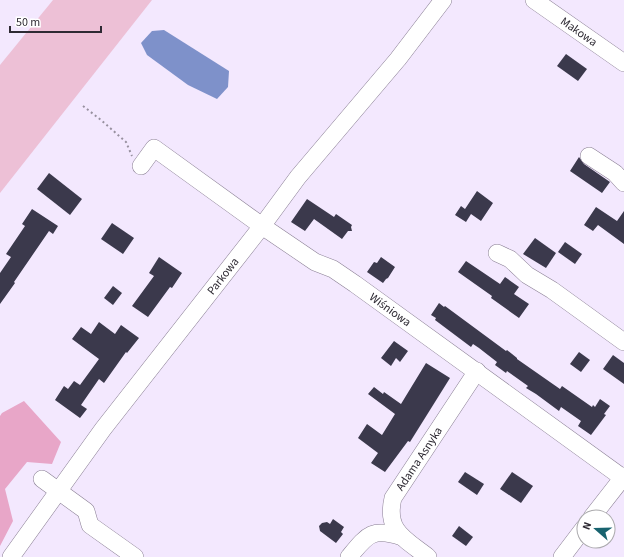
<svg xmlns="http://www.w3.org/2000/svg" width="624" height="557" font-family="'Source Sans 3',sans-serif">
<style>
.green{fill:#edc0d6}
.forest{fill:#e8a6c8}
.water{fill:#7e91ca}
.building{fill:#3b394c}
.lines{fill:none;stroke-linecap:round;stroke-linejoin:round}
.minor-casing{stroke:#8a7f94;stroke-width:18}
.path{stroke:#97909f;stroke-width:2;stroke-dasharray:2 3;stroke-linecap:butt}
.minor{stroke:#fff;stroke-width:17}
.labels{text-anchor:middle;dominant-baseline:central;stroke-width:4;stroke-linejoin:round;paint-order:stroke}
.street-label{font-size:12px;fill:#2e2a33;stroke:#fff}
</style>
<rect width="100%" height="100%" fill="#f3e8fe"/>
<path class="green" d="M53,0H152L0,193V65Z"/>
<path class="forest" d="M24,401L61,442L52,464L27,462L5,489L13,521L0,546V416L2,413Z"/>
<path class="water" d="M164,30L229,71L228,87L217,99L188,85L147,55L141,43L152,31Z"/>
<g class="building">
<path d="M566,54L587,69L578,81L557,66Z"/>
<path d="M579,157L584,164L610,182L602,193L570,171Z"/>
<path d="M49,173L82,199L70,215L37,189Z"/>
<path d="M477,191L493,203L481,221L471,214L466,222L455,215L461,206L465,209Z"/>
<path d="M307,199L334,217L336,214L352,225L351,227L352,231H348L342,239L314,219L305,231L291,222Z"/>
<path d="M596,207L617,221L624,211V244L598,225L593,231L584,225Z"/>
<path d="M32,209L58,226L53,234L49,231L14,282L15,283L0,304V273L11,257L6,254L25,226L22,224Z"/>
<path d="M112,223L134,238L123,254L101,239Z"/>
<path d="M535,238L556,253L546,268L523,254Z"/>
<path d="M565,242L582,254L575,264L558,252Z"/>
<path d="M159,257L182,273L172,288L170,287L148,317L132,306L154,276L149,273Z"/>
<path d="M381,257L395,267L388,278L386,279L383,283L367,272L374,262L377,263Z"/>
<path d="M466,261L500,284L505,277L519,287L514,294L529,304L519,318L491,298L492,296L458,272Z"/>
<path d="M113,286L122,293L113,305L104,298Z"/>
<path d="M439,303L444,307L445,306L506,351L507,350L517,358V359L560,389L562,386L592,407L593,405L595,407L600,399L610,406L604,414L606,415L591,435L578,426L581,421L561,407L559,411L536,394L526,388L528,386L507,371L506,373L495,365L497,362L479,348L473,344L471,347L435,320L436,318L431,315Z"/>
<path d="M99,322L115,334L121,325L139,338L127,353L126,352L104,383L99,379L81,405L87,409L80,418L55,400L64,386L68,389L74,381L80,385L99,359L72,339L81,327L91,334Z"/>
<path d="M394,341L408,351L400,362L396,358L391,366L381,358Z"/>
<path d="M579,352L590,360L581,372L570,364Z"/>
<path d="M613,355L624,363V384L603,369Z"/>
<path d="M426,363L450,378L410,442L408,441L385,472L371,463L378,453L358,438L367,424L382,435L395,414L368,394L374,387L383,394L384,392L401,404Z"/>
<path d="M465,472L484,484L477,495L458,482Z"/>
<path d="M512,472L533,486L521,503L500,489Z"/>
<path d="M333,519L344,527L341,532L343,534L336,543L320,531L319,526L322,523L327,522L330,524Z"/>
<path d="M459,526L473,537L466,546L452,536Z"/>
</g>
<g class="lines">
<g class="minor-casing">
<g id="minor">
<path id="s1" d="M534,0L624,63"/>
<path d="M589,156L615,173L624,183"/>
<path id="s2" d="M141,166L154,148L262,226L315,262L333,269L355,284L623,478"/>
<path d="M497,253L510,259L527,275L552,290L624,342"/>
<path d="M42,479L86,511L90,525L135,557"/>
<path d="M592,517L624,476"/>
<path id="s3" d="M11,557L103,429L262,226L298,177L398,59L443,0"/>
<path d="M349,557C367,535 372,527 402,537"/>
<path id="s4" d="M428,557C405,539 385,531 393,498L477,371"/>
<path d="M562,557L584,528"/>
</g>
</g>
<path class="path" d="M83,106L101,120L126,142L132,156"/>
<use href="#minor" class="minor"/>
</g>
<g class="labels">
<g class="street-label">
<text stroke="none"><textPath href="#s1" startOffset="55">Makowa</textPath></text>
<text stroke="none"><textPath href="#s3" startOffset="352">Parkowa</textPath></text>
<text stroke="none"><textPath href="#s2" startOffset="309">Wiśniowa</textPath></text>
<text stroke="none"><textPath href="#s4" startOffset="122">Adama Asnyka</textPath></text>
</g>
</g>
<g transform="translate(596 529) rotate(290)"><circle r="19" fill="#ffffff" stroke="#abaaad"/>
<path d="M0-3L7 15L0 10L-7 15Z" fill="#18636f"/>
<text y="-6" font-size="11" font-weight="bold" text-anchor="middle" fill="#2e2a33">N</text>
</g>
<path d="M10 26v6h91v-6" fill="none" stroke="#2e2a33" stroke-width="2"/>
<text x="16" y="26" font-size="12" fill="#2e2a33" stroke="#ffffff" stroke-width="3" paint-order="stroke">50 m</text>
</svg>
